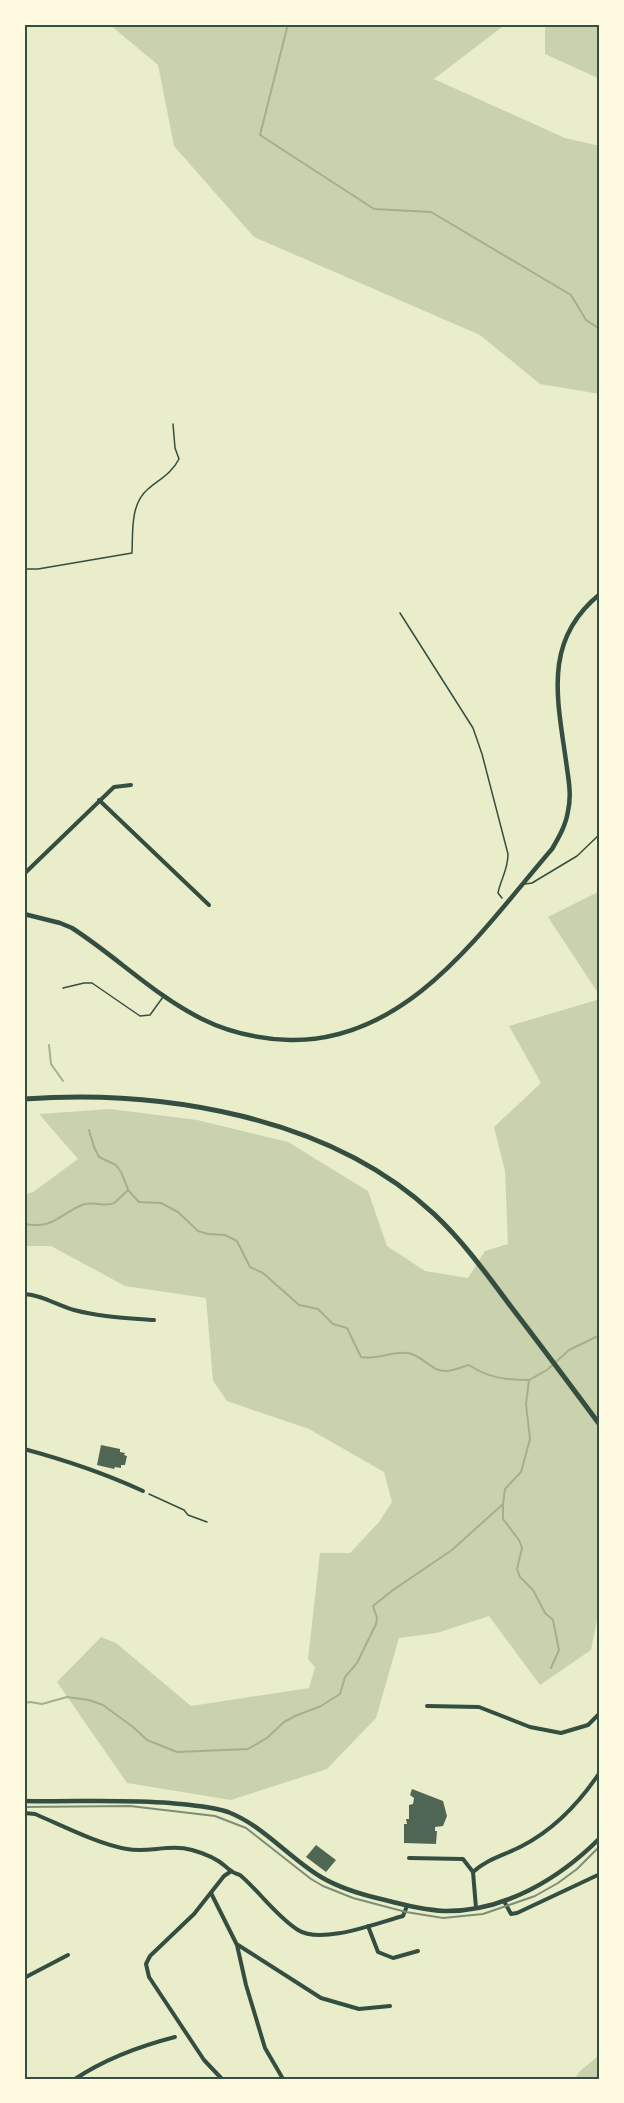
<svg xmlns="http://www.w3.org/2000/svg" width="624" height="2103" font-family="Rubik,sans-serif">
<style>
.green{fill:#cad2ad}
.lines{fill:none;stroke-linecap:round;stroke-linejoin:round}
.stream{stroke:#a3b18a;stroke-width:2}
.building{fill:#4f6655}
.path{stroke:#344e41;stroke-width:1.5}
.service{stroke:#344e41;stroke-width:1.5}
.minor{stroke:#344e41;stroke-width:4}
.tertiary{stroke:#344e41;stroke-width:4.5}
.secondary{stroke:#344e41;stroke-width:5}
.rail{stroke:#7c8e77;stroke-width:2}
.neatline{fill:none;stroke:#344e41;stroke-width:2}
</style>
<rect width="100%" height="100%" fill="#e9edc9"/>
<g class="green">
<path d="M109,24H506L434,79L565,138L600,146V394L540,384L480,335L254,237L174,146L158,65Z"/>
<path d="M545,24H600V79L545,54Z"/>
<path d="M600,891V996L548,917Z"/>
<path d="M600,999V1605L591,1650L540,1685L489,1616L437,1633L399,1638L376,1718L327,1769L231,1800L127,1783L57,1682L101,1637L116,1643L191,1706L309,1688L315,1667L308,1659L320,1553H350L379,1522L392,1502L384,1472L309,1429L227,1401L213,1381L206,1298L125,1286L51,1246H24V1195L33,1192L78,1159L39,1114L110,1109L197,1120L288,1142L368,1191L387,1246L425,1271L468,1278L485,1251L508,1244L505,1171L494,1127L541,1083L509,1026Z"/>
<path d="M598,2056H600V2079H575L579,2072Z"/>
</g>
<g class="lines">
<g class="stream">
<path d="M288,24L260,135L374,209L431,212L571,295L586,320L600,329"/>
<path d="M49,1045L51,1064L63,1081"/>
<path d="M89,1130L94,1147L99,1157L116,1165L121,1172L128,1189"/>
<path d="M24,1224C54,1229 58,1215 82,1205C93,1200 105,1208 114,1203C119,1199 124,1194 128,1190L139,1202L161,1203L178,1212L198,1231L208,1234L225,1235L237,1241L250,1267L263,1273L299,1305L318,1309L333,1324L347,1328L361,1357C377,1360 392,1351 408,1353C422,1355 432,1372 446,1371C453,1371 462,1367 469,1365C488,1378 506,1380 529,1380"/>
<path d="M503,1504V1519L519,1540L522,1548L517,1569L520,1577L533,1590L545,1613L553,1620L559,1650L551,1668"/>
<path d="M24,1703L30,1702L42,1704L67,1697L89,1700L103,1705L133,1727L147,1740L177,1752L248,1749L267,1738L284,1722L295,1716L321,1706L340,1694L345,1677L357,1663L376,1624L377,1618L373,1606L393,1590L452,1550L503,1504L505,1489L521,1472L530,1439L526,1404L529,1380L547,1370L569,1350L600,1335"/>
</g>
</g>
<g class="building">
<path d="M101,1445L120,1449V1452L125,1453L124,1455L127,1456L125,1465H121V1468L115,1467L114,1469L97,1465Z"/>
<path d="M412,1789L443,1801L447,1816L443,1826L435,1827V1831H437L436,1844L404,1843V1824H407L406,1819H409V1805L413,1804L414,1798L410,1795Z"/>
<path d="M316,1845L336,1860L326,1872L306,1857Z"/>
</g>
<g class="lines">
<g class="path">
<path d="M24,569H38L132,553C133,532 130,504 148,489C160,479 172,473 179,459L175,448L173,424"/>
<path d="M400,613L473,728L482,754L508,854C508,870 501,878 498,893L502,898"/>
<path d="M149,1494L184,1510L188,1515L207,1522"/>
</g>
<g class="service">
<path d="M525,884L532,883L577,856L600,834"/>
<path d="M63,988L84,983H92L140,1016L150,1015L163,997"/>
</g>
<g class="minor">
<path d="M99,800L209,905"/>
<path d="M24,874L114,787L131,785"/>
<path d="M24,1294C43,1295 56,1305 74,1310C100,1317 127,1318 154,1320"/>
<path d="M24,1449C65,1460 104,1473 143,1491"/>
<path d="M24,1640H25"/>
<path d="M427,1706L479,1707L530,1727L561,1733L588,1725L600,1713"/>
<path d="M24,1813L35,1814C61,1825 100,1845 127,1849C148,1853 170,1844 192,1850C203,1853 216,1858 225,1866C231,1871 232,1873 240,1875C260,1892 276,1916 298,1930C321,1945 377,1923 403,1916L407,1906"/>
<path d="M409,1858L463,1859L473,1872"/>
<path d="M211,1893L237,1945L246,1985L265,2048L283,2079"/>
<path d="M504,1901L511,1914L517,1913L600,1874"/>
<path d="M476,1908L473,1872C487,1859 505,1855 522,1846C555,1829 580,1802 600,1772"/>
<path d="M368,1926L378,1952L393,1958L418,1951"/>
<path d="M238,1945L321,1998L359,2009L390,2006"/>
<path d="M24,1978L68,1955"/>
<path d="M75,2079C105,2059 140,2046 175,2037"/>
<path d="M222,2079L204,2060L149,1977L146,1964L150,1956L194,1914L224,1876L230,1872"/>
</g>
<g class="tertiary">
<path d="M24,914L60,923L72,928C117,957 154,995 202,1019C230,1033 259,1039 290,1040C409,1042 482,930 552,849C559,837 566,825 568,811C572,794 568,777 566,761C557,697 543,640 600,594"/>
<path d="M24,1801C73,1802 121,1799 170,1803C189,1805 210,1806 228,1812C264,1826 289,1858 321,1877C341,1889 363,1895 385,1900C404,1905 424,1910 444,1911C504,1912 559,1879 600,1838"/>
</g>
<path class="secondary" d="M24,1099C162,1089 329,1116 434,1214C464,1242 488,1276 512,1308C542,1347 571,1386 600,1425"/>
<path class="rail" d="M24,1807L130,1806L215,1816L246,1828L311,1879L323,1886L353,1898L406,1912L443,1918L483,1914L535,1896L558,1883L577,1869L600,1846"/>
</g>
<rect width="624" height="2103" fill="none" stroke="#fefae0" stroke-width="51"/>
<rect x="26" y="26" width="572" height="2052" class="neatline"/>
</svg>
